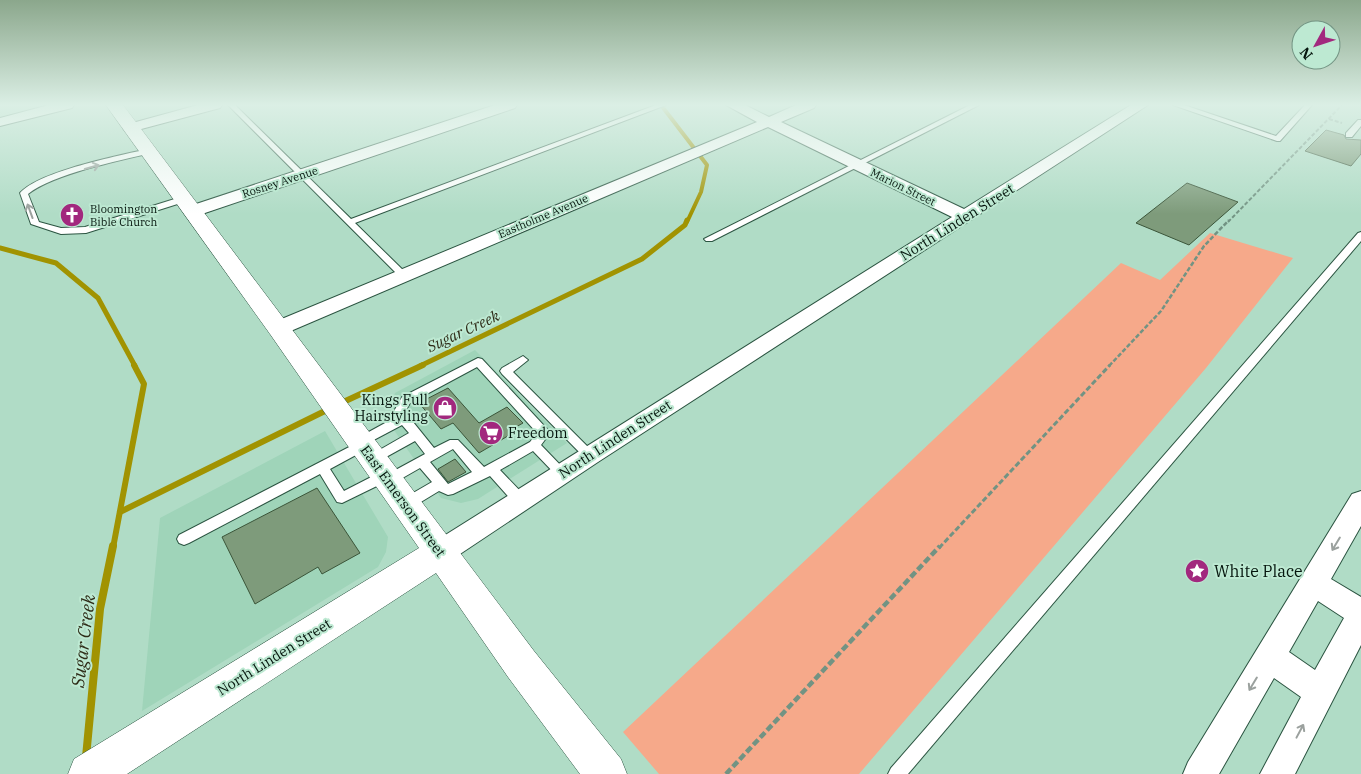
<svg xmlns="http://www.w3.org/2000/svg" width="1361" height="774" font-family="'IBM Plex Serif',serif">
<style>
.built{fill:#9fd4b9}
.green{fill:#f6a98a}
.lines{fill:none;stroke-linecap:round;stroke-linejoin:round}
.stream-far3{stroke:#a19301;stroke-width:4}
.stream-far2{stroke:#a19301;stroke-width:5}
.stream-far1{stroke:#a19301;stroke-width:6}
.stream{stroke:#a19301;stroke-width:8}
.building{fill:#7e9b7b;stroke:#3b5539}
.lane-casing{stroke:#2b5441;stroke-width:2}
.street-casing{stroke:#2b5441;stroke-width:2}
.secondary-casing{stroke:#2b5441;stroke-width:1}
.path-far3{stroke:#729383;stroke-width:2;stroke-dasharray:4 2;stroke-linecap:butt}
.path-far2{stroke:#729383;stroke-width:2.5;stroke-dasharray:4.5 2;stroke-linecap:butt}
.path-far1{stroke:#729383;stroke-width:3;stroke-dasharray:5.5 2.5;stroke-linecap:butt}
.path{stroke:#729383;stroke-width:4.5;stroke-dasharray:7 3;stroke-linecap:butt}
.lane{fill:#fff;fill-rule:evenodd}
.street{fill:#fff;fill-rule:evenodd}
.secondary{fill:#fff;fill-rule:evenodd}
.oneway{stroke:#9ba19e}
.labels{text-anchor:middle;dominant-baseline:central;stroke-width:4;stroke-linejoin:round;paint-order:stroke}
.far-street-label{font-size:11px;fill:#05150d;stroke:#bde9d2}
.far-poi-label{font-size:11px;fill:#05150d;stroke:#bde9d2;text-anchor:start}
.street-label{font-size:14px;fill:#05150d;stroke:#bde9d2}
.poi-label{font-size:14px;fill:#05150d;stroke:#bde9d2;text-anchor:end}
.water-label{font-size:15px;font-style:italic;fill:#2e2c18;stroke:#bde9d2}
.near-poi-label{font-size:16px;fill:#05150d;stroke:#bde9d2;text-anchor:start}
.near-water-label{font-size:18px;font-style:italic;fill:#2e2c18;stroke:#bde9d2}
</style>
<rect width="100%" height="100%" fill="#b0dcc6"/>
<g class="built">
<path d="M475,350L567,443L478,499L461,503L441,498L387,420L395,393Z"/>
<path d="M325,431L388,537L386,552L378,567L142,711L160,518Z"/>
</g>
<path class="green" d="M1210,233L1293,258L1206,368L859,774H659L623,732L1121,263L1160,280Z"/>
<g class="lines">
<path class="stream-far3" d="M661,105L707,165L701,192L687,222"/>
<g class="stream-far2">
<path d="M0,248L56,263L98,298L135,366"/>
<path d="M420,366L642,259L685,225L687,220"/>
</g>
<g class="stream-far1">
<path d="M339,404L423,365"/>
<path d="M120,512L331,408"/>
<path d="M113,548L144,384L134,365"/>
</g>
<path class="stream" d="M86,757L100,609L113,546"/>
</g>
<g class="building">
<path d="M1326,130L1344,135L1346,139L1361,140V154L1351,166L1305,151Z"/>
<path d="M1187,183L1238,202L1189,245L1136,223Z"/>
<path d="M448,388L479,423L507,407L523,423L516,427L518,430L479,453L453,423L441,429L419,403Z"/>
<path d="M455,459L466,472L448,482L438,469Z"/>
<path d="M317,488L360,553L322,574L318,567L255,604L222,537Z"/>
</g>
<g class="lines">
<g class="lane-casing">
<g id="lane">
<path d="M228,105H235L351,219L656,105H666L355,223L406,273L408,275L403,278L400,277Z"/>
<path d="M970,105H979L712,241H706L704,239Z"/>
<path d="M1173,105H1184L1276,136L1305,105H1312L1280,141H1277Z"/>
<path d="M1358,120H1361V126L1352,137H1346V133Z"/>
<path d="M148,149L152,151L151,153C118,161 53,174 28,194L39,222L61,228L85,227L181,197H187V201L86,233L61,234L31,224L20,193C40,171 118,156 148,149Z"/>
<path d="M1361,232V241L908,774H888L891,768L1358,233Z"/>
<path d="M523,356L528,360L513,372L593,452L595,455L593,458H585L502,374L500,371L502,368Z"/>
<path d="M478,358L482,359L548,430L550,433L541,445L568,473L566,477L562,478L558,477L533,451L500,470L525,496L526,500L525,504L520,505L515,504L490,476L453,494L448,495L439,491L411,508L406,509L401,508L399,504L401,500L432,482L420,468L392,484L388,485L383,483L342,503L337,502L320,474L189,543L184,545L179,543L177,539L179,535L355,444L354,442L356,439L396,417L393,413L402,397ZM477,367L537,433L530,442L484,467L458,440H450L434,448L405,412L410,403ZM402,425L409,433L369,456L367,459L369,462H377L415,441L425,454L390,473L385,471L381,472L344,491L330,469L367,449L369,446L368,443ZM453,449L472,472L448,484L430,462Z"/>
</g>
</g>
<g class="street-casing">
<g id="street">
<path d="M49,105H74L72,108L0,126V118Z"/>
<path d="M198,105H222L220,108L130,132L125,131L123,128L125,125Z"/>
<path d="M495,105H517L515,108L199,215L193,216L187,215L184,211L187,207Z"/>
<path d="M726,105H745L769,117L796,105H816L814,108L781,122L964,209L1131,105H1148L598,462L451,560L441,564L431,560L427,552L431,544L952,217L768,127L286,333L279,335L272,333L269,328L272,323L757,122Z"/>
<path d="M1361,491V526L1331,579L1361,597V645L1295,774H1260L1301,697L1274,678L1219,774H1183L1188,762L1352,494ZM1318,601L1344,618L1315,670L1289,652Z"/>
</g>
</g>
<g class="secondary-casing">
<path id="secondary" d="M106,105H123L534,651L621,759L627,774H580L508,677L436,573L127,774H68L74,759L419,548L270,334Z"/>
</g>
<g class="path-far3">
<path d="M1329,119L1342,123"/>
<path d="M1228,222L1342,105"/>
</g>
<path class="path-far2" d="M1109,366L1161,311L1204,246L1229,220"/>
<path class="path-far1" d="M939,548L1110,365"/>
<path class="path" d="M726,774L940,546"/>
<use href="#lane" class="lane"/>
<use href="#street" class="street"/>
<use href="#secondary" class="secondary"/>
</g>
<defs><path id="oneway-shaft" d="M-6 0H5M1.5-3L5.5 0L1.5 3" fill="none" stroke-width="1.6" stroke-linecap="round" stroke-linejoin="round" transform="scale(1.25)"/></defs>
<g class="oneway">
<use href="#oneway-shaft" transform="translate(92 167) rotate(-16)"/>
<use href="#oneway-shaft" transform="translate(30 211) rotate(-110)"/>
<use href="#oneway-shaft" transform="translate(1336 544) rotate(121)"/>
<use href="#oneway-shaft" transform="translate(1253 684) rotate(121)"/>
<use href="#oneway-shaft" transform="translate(1300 731) rotate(-62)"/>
</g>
<linearGradient id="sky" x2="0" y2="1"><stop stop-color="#8ba78c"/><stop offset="0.49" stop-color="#dbefe5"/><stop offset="1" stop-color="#dbefe5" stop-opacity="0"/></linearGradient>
<rect width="1361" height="214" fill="url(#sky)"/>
<defs>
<g id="church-disc" transform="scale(1.25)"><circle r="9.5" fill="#a2287e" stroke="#bde9d2"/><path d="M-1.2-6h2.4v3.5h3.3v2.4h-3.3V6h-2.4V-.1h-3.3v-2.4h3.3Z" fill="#fff"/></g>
<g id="shop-disc" transform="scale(1.25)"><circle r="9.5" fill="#a2287e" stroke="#bde9d2"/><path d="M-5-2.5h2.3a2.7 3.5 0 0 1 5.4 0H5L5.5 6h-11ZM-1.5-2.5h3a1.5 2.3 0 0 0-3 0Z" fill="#fff"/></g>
<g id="supermarket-disc" transform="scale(1.25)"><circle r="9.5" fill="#a2287e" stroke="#bde9d2"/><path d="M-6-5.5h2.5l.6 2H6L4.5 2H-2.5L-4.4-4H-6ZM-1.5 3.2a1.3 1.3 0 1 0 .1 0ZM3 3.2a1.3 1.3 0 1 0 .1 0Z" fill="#fff"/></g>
<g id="sight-disc" transform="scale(1.25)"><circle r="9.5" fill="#a2287e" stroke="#bde9d2"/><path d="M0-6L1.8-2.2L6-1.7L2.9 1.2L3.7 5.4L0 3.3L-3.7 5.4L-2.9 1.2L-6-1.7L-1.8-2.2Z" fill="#fff"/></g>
</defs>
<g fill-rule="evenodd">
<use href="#church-disc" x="72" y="215"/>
<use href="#shop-disc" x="445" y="408"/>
<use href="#supermarket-disc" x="491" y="433"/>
<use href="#sight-disc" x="1197" y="571"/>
</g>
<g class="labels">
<g class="far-street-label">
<text transform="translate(280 182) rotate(-18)">Rosney Avenue</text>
<text transform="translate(903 187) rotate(26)">Marion Street</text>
<text transform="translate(543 216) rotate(-23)">Eastholme Avenue</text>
</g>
<g class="far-poi-label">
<text x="90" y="209">Bloomington<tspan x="90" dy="13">Bible Church</tspan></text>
</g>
<g class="street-label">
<text transform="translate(957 222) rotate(-32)">North Linden Street</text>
<text transform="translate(615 439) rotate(-33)">North Linden Street</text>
<text transform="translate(403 501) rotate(54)">East Emerson Street</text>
<text transform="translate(274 657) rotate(-32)">North Linden Street</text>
</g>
<g class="poi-label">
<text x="428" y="400">Kings Full<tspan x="428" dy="16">Hairstyling</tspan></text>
<text x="508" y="433" text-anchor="start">Freedom</text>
</g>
<g class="water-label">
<text transform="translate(463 331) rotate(-25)">Sugar Creek</text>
</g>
<g class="near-poi-label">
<text x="1214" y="571">White Place</text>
</g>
<g class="near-water-label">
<text transform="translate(83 641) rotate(-83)">Sugar Creek</text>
</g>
</g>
<g transform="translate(1316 45) rotate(230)"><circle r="24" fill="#bde9d2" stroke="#739483"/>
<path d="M0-4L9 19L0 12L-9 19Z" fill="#a2287e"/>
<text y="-8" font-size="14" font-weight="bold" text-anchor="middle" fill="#05150d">N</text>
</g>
</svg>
